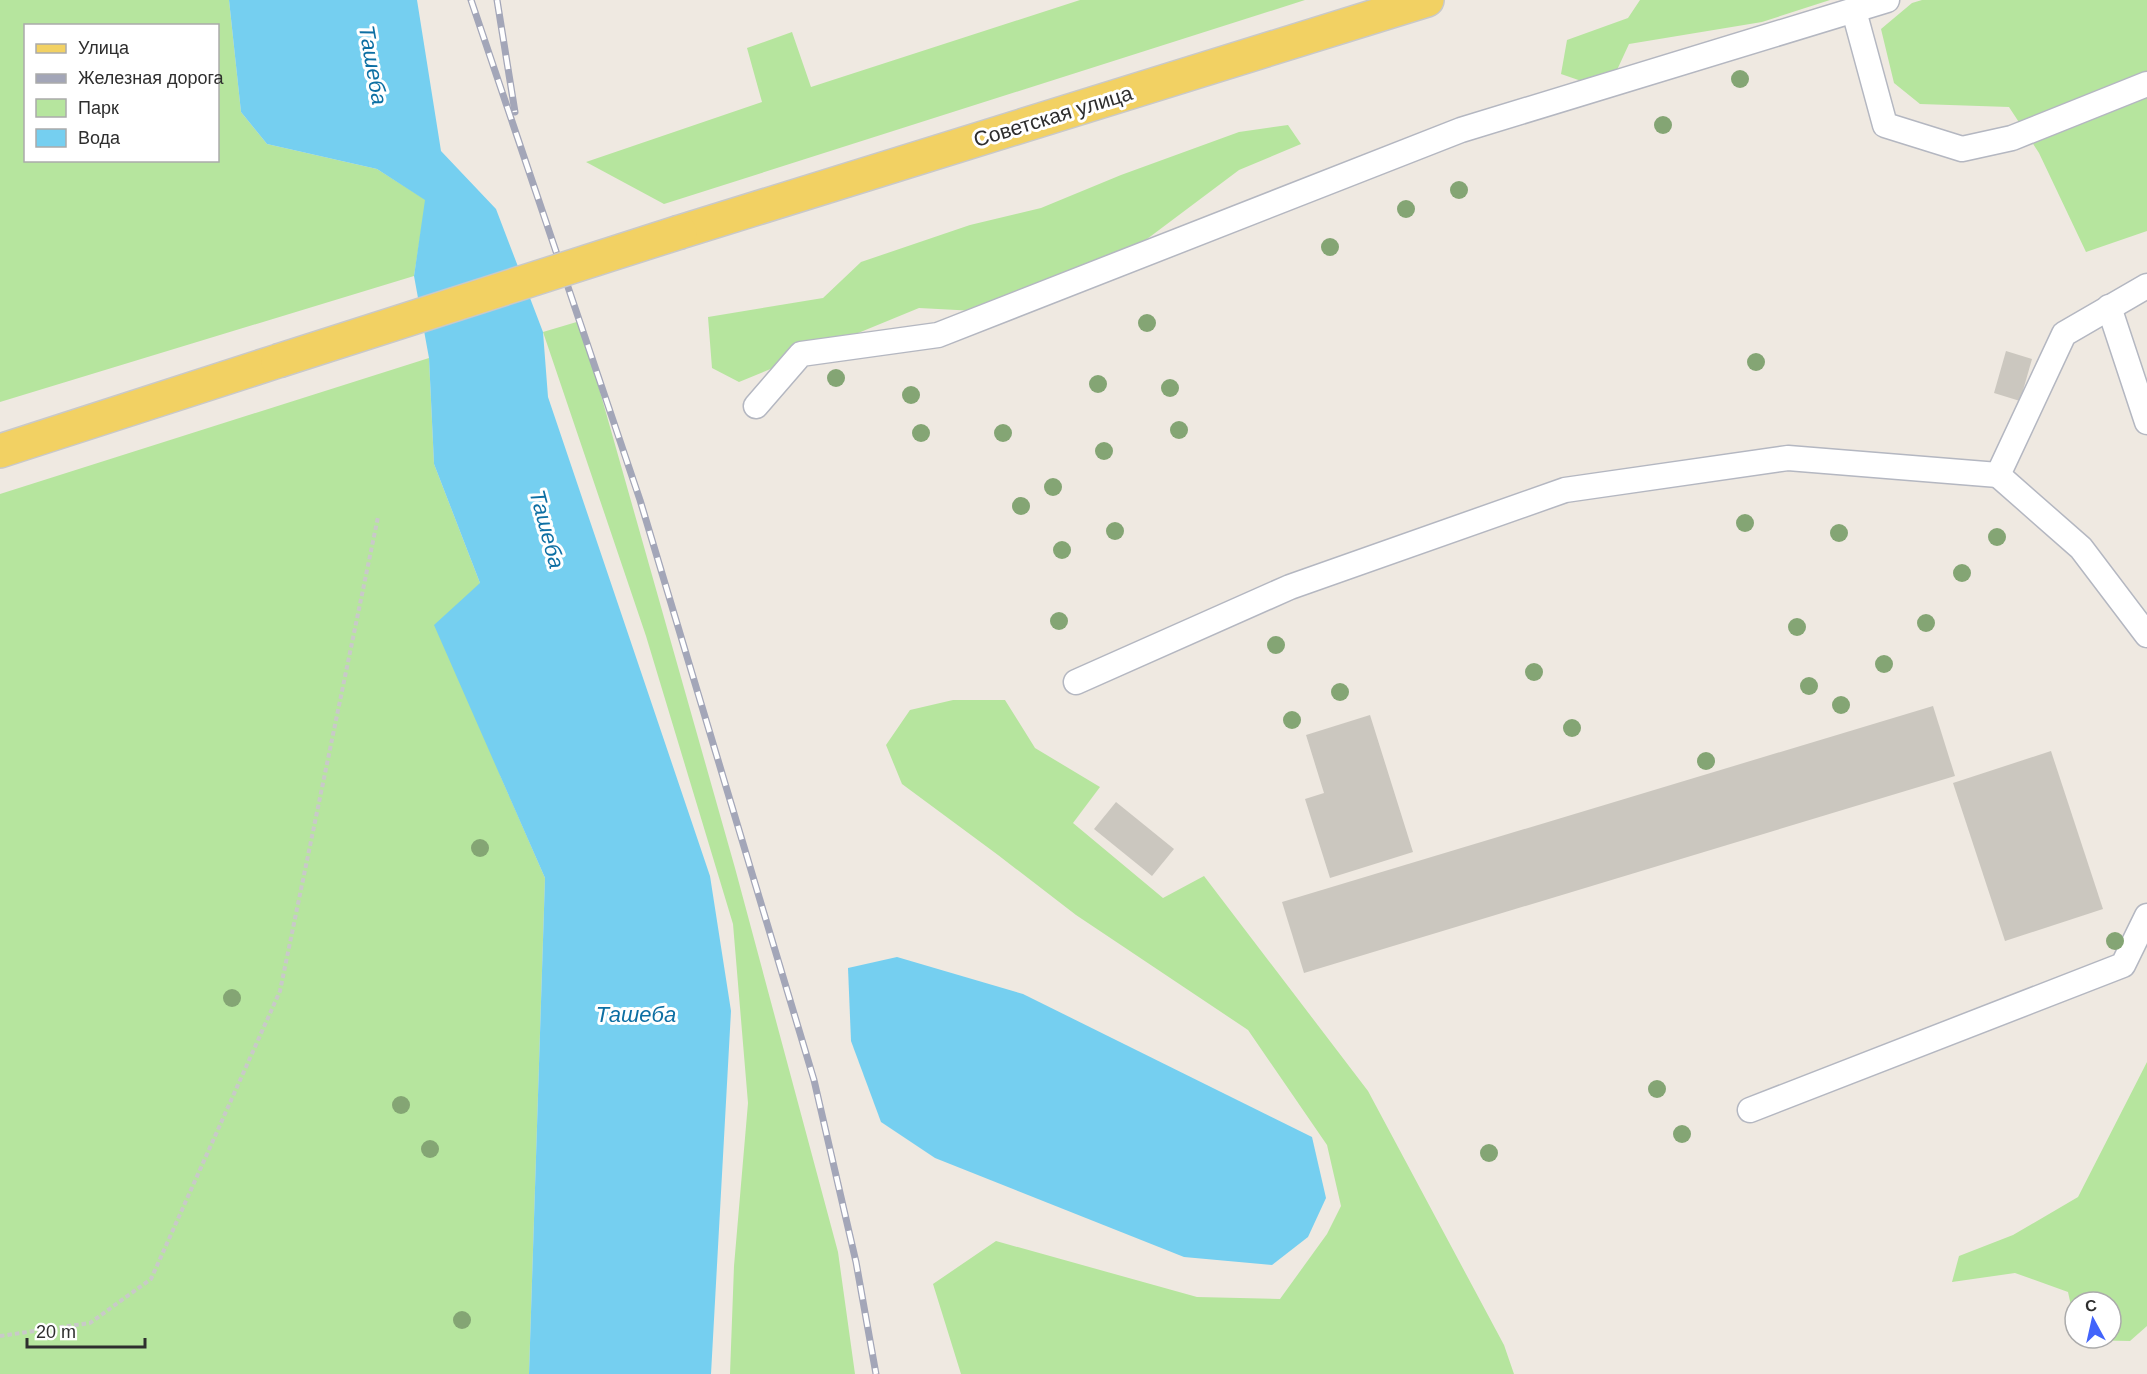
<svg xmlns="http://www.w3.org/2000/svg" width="2147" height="1374" font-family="Helvetica,sans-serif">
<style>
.green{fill:#b6e59e;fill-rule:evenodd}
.water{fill:#75cff0}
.building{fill:#cbc7bf}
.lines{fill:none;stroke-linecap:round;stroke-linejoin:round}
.lane-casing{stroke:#b4b7c1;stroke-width:27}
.primary-casing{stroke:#c9c9c9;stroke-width:36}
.path{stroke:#c9c9c9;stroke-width:4;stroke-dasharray:4.5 3;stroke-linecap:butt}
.lane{stroke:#fff;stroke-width:24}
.primary{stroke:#f2d163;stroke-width:33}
.rail-casing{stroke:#a3a6b8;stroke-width:7}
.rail{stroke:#fff;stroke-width:4.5;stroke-dasharray:14;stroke-linecap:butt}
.primary-bridge-casing{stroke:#c9c9c9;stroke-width:36;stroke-linecap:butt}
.primary-bridge{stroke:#f2d163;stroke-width:33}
.tree{fill:#84a574}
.labels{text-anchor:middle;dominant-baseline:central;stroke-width:6;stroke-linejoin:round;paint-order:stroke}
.street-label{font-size:21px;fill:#2e2e2e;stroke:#fff}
.water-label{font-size:22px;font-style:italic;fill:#0d6fa3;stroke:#fff}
</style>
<rect width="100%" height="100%" fill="#efe9e1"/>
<g class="green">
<path d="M0,0H229L241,112L267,144L377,169L426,200L414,276L0,402ZM26,26H218V160H26Z"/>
<path d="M1080,0H1305L664,204L586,162L762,102L747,48L792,32L811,87Z"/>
<path d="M1640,0H1830L1762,22L1629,44L1617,70L1590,84L1561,74L1567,40L1628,18Z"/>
<path d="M1922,0H2147V231L2086,252L2039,153L2009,107L1920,104L1894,83L1881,29L1912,3Z"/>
<path d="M1288,125L1301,144L1239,170L1131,251L976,311L919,308L739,382L712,368L708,317L823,298L861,262L970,225L1041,208L1121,175L1239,132Z"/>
<path d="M580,321L735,868L838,1252L855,1374H730L734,1266L748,1103L733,924L646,636L543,332Z"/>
<path d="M429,358L434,464L480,583L500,775L545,878L529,1374H0V494Z"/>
<path d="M953,700H1005L1035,748L1100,787L1073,823L1163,898L1204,876L1368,1091L1504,1345L1514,1374H961L933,1284L996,1241L1197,1297L1280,1299L1327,1234L1341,1206L1327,1145L1248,1030L1076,915L998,855L902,784L886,745L910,710Z"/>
<path d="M2147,1062V1326L2130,1341L2079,1340L2078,1338H2111V1302H2075V1324L2068,1292L2015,1273L1952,1282L1959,1256L2013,1235L2078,1197Z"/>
</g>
<g class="water">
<path d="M229,0H417L441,151L496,209L543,332L548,397L710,876L731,1011L711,1374H529L545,878L434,625L480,583L434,464L429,358L414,276L425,200L377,169L267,144L241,112Z"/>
<path d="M897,957L1023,994L1312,1137L1326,1198L1308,1237L1272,1265L1184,1257L935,1158L881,1122L851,1041L848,968Z"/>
</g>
<g class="building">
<path d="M2006,351L2032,359L2020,401L1994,393Z"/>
<path d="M1933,706L1955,776L1304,973L1282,902Z"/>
<path d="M1370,715L1413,852L1330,878L1305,799L1324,793L1306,735Z"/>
<path d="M2051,751L2103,909L2005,941L1953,783Z"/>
<path d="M1116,802L1174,849L1152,876L1094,829Z"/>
</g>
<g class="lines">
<g class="lane-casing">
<g id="lane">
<path d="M1854,11L1885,125L1962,149L2012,138L2147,84"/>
<path d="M2147,286L2064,334L1998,475L2081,548L2147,635"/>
<path d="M2109,307L2147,422"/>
<path d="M756,406L801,354L938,335L1461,130L1887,0"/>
<path d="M1076,682L1290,587L1565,490L1788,458L1998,475"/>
<path d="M1750,1110L2123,965L2147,916"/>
</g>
</g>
<g class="primary-casing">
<g id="primary">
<path d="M680,232L1427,0"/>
<path d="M0,451L278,361"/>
</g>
</g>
<path class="path" d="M0,1336L90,1323L151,1279L280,991L378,517"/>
<use href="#lane" class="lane"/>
<use href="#primary" class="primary"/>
<g class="rail-casing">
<g id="rail">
<path d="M471,0L640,500L814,1080L856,1262L876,1374"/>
<path d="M497,0L515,112"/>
</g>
</g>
<use href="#rail" class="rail"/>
<g class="primary-bridge-casing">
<path id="primary-bridge" d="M278,361L680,232"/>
</g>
<use href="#primary-bridge" class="primary-bridge"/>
</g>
<g class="tree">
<circle cx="1740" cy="79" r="9"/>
<circle cx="1663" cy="125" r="9"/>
<circle cx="1459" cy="190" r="9"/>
<circle cx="1406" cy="209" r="9"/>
<circle cx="1330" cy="247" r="9"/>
<circle cx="1147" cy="323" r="9"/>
<circle cx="1756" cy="362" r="9"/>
<circle cx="836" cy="378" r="9"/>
<circle cx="1098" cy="384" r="9"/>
<circle cx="1170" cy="388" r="9"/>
<circle cx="911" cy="395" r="9"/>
<circle cx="1179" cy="430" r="9"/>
<circle cx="921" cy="433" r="9"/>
<circle cx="1003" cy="433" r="9"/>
<circle cx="1104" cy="451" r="9"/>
<circle cx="1053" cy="487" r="9"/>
<circle cx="1021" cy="506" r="9"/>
<circle cx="1745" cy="523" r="9"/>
<circle cx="1115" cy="531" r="9"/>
<circle cx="1839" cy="533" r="9"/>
<circle cx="1997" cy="537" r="9"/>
<circle cx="1062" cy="550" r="9"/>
<circle cx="1962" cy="573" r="9"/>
<circle cx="1059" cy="621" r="9"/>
<circle cx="1926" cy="623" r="9"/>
<circle cx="1797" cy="627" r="9"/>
<circle cx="1276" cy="645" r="9"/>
<circle cx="1884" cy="664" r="9"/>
<circle cx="1534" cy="672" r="9"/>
<circle cx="1809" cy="686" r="9"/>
<circle cx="1340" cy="692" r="9"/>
<circle cx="1841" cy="705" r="9"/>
<circle cx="1292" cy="720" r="9"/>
<circle cx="1572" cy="728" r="9"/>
<circle cx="1706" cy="761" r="9"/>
<circle cx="480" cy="848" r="9"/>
<circle cx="2115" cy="941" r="9"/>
<circle cx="232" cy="998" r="9"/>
<circle cx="1657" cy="1089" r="9"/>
<circle cx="401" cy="1105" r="9"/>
<circle cx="1682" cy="1134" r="9"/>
<circle cx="430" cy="1149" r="9"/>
<circle cx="1489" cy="1153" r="9"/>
<circle cx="462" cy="1320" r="9"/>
</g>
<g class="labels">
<g class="street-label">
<text transform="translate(1053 116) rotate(-17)">Советская улица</text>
</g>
<g class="water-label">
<text transform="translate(373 65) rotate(80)">Ташеба</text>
<text transform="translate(547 529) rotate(75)">Ташеба</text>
<text x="636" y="1014">Ташеба</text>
</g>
</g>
<rect x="24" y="24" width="195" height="138" fill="#ffffff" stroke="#ababab" stroke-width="1.5"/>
<rect x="36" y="44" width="30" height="9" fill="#f2d163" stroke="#ababab" stroke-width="1.5"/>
<text x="78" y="54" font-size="18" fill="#2e2e2e">Улица</text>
<rect x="36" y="74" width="30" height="9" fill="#a3a6b8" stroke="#ababab" stroke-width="1.5"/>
<text x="78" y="84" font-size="18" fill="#2e2e2e">Железная дорога</text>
<rect x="36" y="99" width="30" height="18" fill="#b6e59e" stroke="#ababab" stroke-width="1.5"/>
<text x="78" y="114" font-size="18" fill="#2e2e2e">Парк</text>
<rect x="36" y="129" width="30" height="18" fill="#75cff0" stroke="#ababab" stroke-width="1.5"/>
<text x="78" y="144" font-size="18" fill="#2e2e2e">Вода</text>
<g transform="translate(2093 1320) rotate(352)"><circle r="28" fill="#ffffff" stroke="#ababab" stroke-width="1.5"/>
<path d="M0-4.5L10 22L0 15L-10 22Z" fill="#4264fb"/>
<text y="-9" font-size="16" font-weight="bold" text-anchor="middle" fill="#2e2e2e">С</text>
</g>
<path d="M27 1338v9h118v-9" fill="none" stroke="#2e2e2e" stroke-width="3"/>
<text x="36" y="1338" font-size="18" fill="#2e2e2e" stroke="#ffffff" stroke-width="4.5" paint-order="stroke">20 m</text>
</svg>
